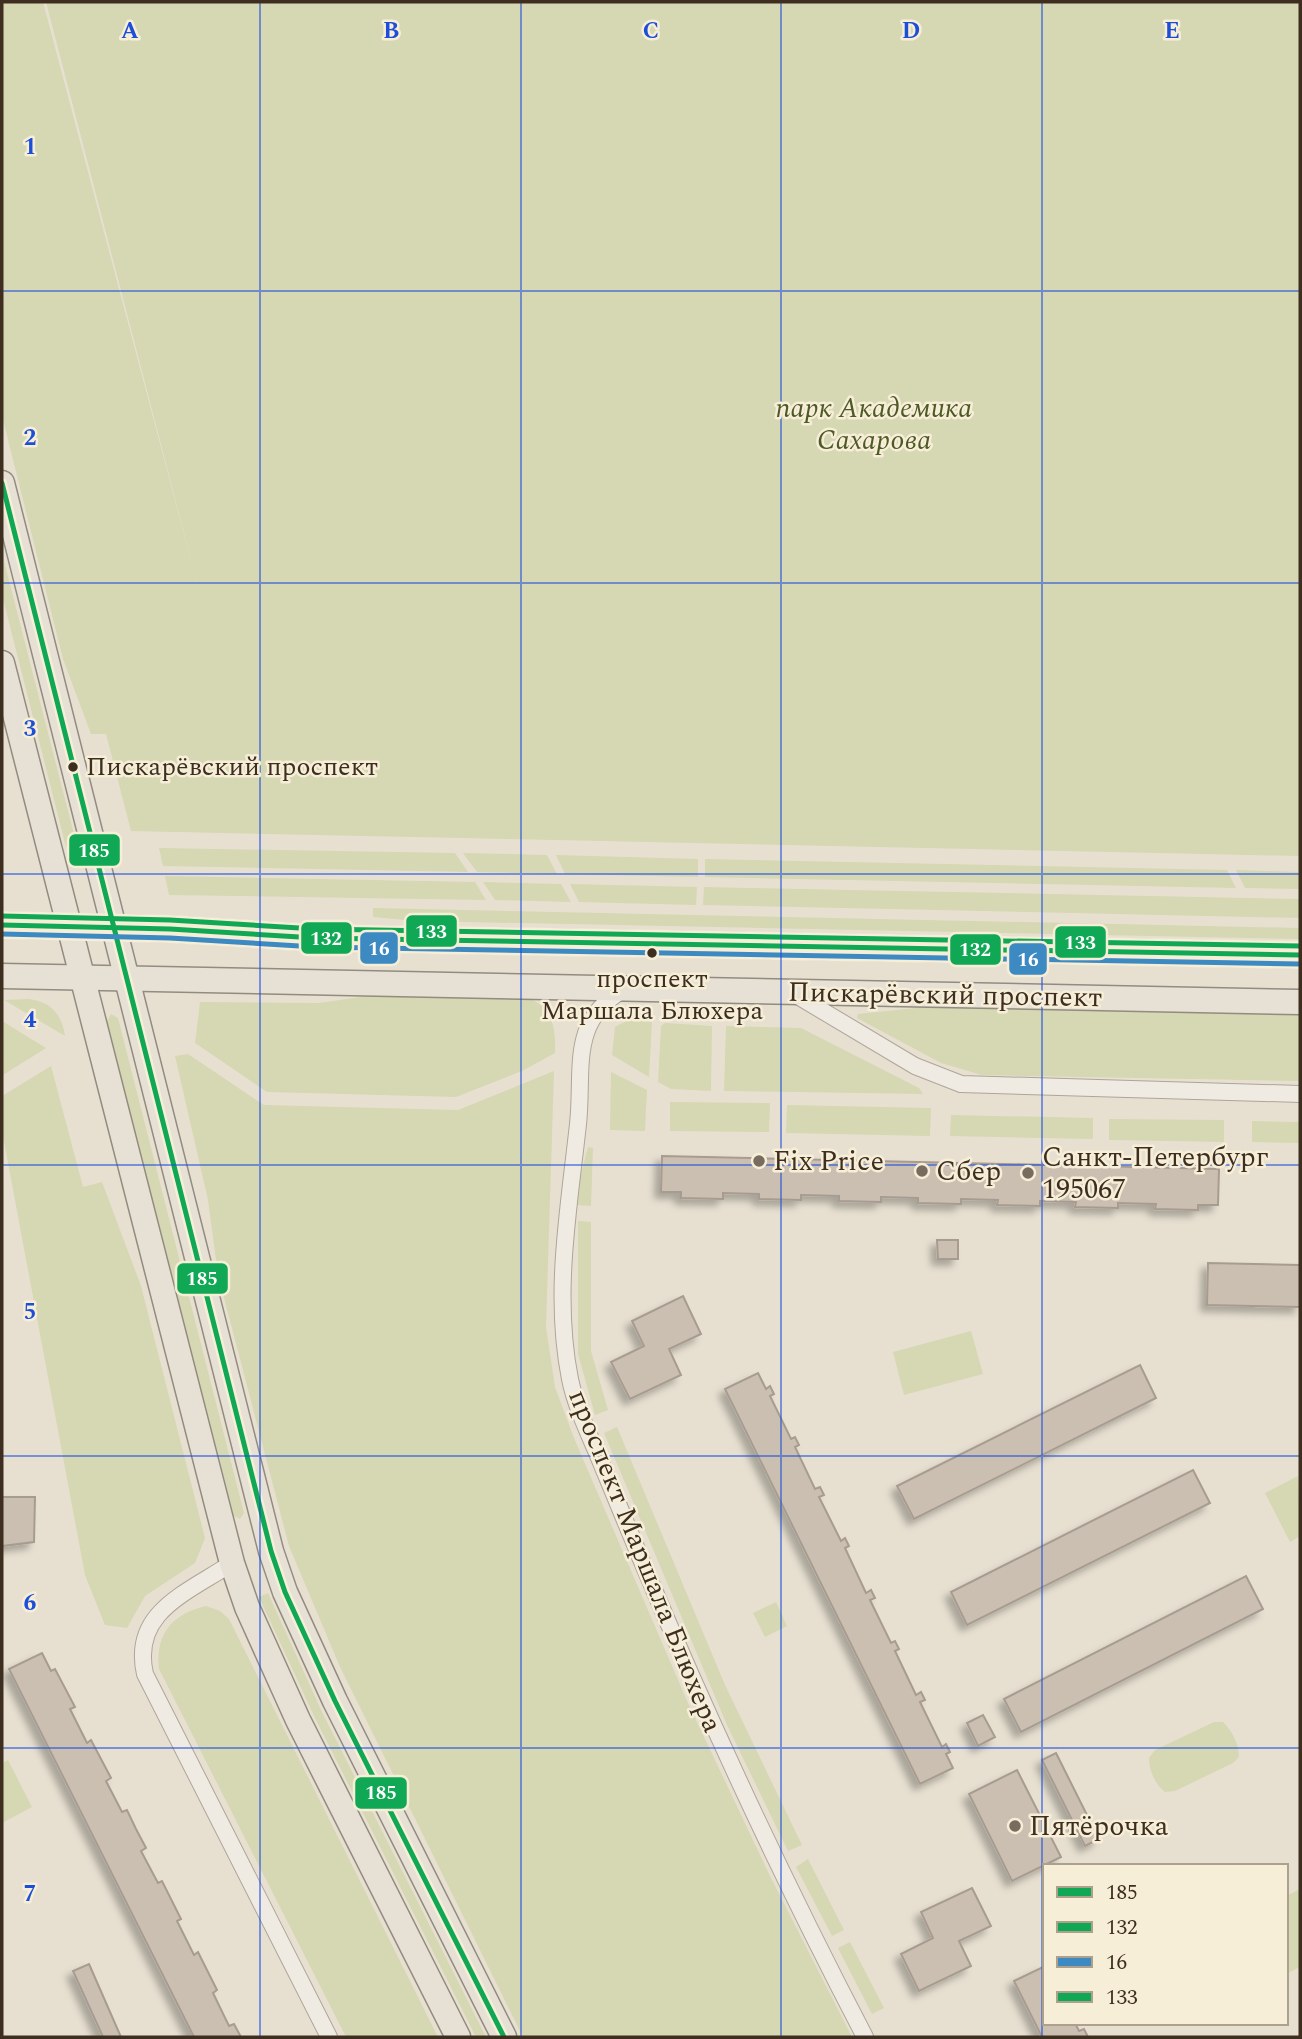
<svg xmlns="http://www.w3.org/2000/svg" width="1302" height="2039" font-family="Spectral,serif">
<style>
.green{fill:#d6d7b3}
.building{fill:#cbbfb2;stroke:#a89c90;stroke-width:2;filter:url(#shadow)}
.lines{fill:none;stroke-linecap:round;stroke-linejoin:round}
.minor-casing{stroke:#ada599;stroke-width:18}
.primary-casing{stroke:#928b80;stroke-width:27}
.minor{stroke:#efebe3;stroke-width:16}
.primary{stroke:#e6e1d4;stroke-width:24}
.bus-1-casing{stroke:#f7eed8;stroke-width:10}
.bus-2-casing{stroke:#f7eed8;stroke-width:10}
.bus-3-casing{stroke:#f7eed8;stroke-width:10}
.bus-4-casing{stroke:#f7eed8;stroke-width:10}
.bus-1{stroke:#10a855;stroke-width:5}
.bus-2{stroke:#10a855;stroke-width:5}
.bus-3{stroke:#3d8ac2;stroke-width:5}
.bus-4{stroke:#10a855;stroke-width:5}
.grid{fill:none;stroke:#1d4ed8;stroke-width:2;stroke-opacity:0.55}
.bus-dot{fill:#3d2e20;stroke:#f7eed8;stroke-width:2.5}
.poi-dot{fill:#786c5e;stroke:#f7eed8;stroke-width:2.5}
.labels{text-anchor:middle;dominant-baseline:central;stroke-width:5;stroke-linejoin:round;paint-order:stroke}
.bus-label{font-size:26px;fill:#3d2e20;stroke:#f7eed8;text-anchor:start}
.park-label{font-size:28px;font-style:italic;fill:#4d5a26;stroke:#f7eed8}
.street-label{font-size:28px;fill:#3d2e20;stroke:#f7eed8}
.poi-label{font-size:28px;fill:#3d2e20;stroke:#f7eed8;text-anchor:start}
.grid-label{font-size:23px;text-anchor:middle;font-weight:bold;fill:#1d4ed8;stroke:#f7eed8;stroke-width:5;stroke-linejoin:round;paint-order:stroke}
.line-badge{stroke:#f7eed8;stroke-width:2.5}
.badge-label{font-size:19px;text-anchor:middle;font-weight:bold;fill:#fff}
</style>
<defs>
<filter id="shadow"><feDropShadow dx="-6" dy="6" stdDeviation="3.5" flood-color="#0004"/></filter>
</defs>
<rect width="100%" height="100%" fill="#e7e0d1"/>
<g class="green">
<path d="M2,2H43L202,602L46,2H1300V856L131,831L106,734H91L63,659L2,416Z"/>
<path d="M2,553L77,846L66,847L2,595Z"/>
<path d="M159,848L455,853L468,872L163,866Z"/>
<path d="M463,853L547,855L557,874L477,872Z"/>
<path d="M556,855L698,859V877L565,874Z"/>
<path d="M705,859L1227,870L1236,888L705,877Z"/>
<path d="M1236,870L1300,872V889L1245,888Z"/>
<path d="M165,876L475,882L486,900L169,895Z"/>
<path d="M483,882L561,884L571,902L495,900Z"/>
<path d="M570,884L697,887L696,905L579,902Z"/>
<path d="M704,887L1300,899V918L703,905Z"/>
<path d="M373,908L1300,928V939L416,921L373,917Z"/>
<path d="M374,995L529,998C553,1009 556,1029 555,1053L522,1071L456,1097L267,1092L195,1043L200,1002L319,1003Z"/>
<path d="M28,999C50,1001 62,1014 65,1036L4,1000Z"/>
<path d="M935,1006L1300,1014V1081L982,1075L941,1063L857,1018L858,1014Z"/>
<path d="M111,1014L118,1018L244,1513L240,1519L234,1516L107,1021Z"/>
<path d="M628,1020L652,1022L649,1077L612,1055L615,1027Z"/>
<path d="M2,1021L46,1048L3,1075Z"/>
<path d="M665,1023L712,1026L711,1091L671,1089L658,1082L661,1026Z"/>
<path d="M726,1026L801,1028L919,1088L923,1094L724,1091Z"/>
<path d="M188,1054L264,1105L458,1110L554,1071L546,1327L555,1387L574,1438L688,1703L770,1876L852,2037H523L340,1667L289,1546L218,1275L208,1200L175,1056Z"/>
<path d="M51,1066L83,1187L102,1182L141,1286L205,1538L195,1563L145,1596L127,1628L105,1625L85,1575L3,1136L2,1096Z"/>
<path d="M611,1072L647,1090L645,1131L610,1130Z"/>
<path d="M670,1102L770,1103L769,1132L670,1131Z"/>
<path d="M787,1105L931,1108L930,1136L786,1133Z"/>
<path d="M951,1115L1093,1118V1139L950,1136Z"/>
<path d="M1109,1119L1224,1120V1142L1109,1140Z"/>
<path d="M1252,1121L1300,1122V1143L1252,1142Z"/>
<path d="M588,1147L593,1148L591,1206L577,1205L579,1182Z"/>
<path d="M578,1221L591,1222V1351L608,1410L595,1415L578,1354Z"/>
<path d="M971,1331L983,1374L904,1395L893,1352Z"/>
<path d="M617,1427L725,1685L802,1845L788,1851L727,1725L604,1433Z"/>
<path d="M1298,1476L1300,1536L1290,1542L1265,1493Z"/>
<path d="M268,1593L322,1712L486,2037H476L314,1716L259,1597Z"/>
<path d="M776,1602L787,1626L765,1637L753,1613Z"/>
<path d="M206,1606L220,1611L229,1619L438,2037H346L159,1669C155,1634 172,1614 206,1606Z"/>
<path d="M1214,1722H1223C1232,1731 1239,1744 1239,1757L1233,1763L1175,1791L1165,1792C1155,1784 1149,1771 1149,1758L1155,1750Z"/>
<path d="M8,1760L32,1807L2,1823V1763Z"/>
<path d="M808,1859L844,1930L832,1936L796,1867Z"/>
<path d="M1300,1889V1967L1286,1974V1896Z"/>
<path d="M850,1942L884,2008L872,2014L838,1948Z"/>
</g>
<g class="building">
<path d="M662,1156L1219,1169L1218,1205H1198V1210L1155,1209L1156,1204L1118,1203V1208L1075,1207L1076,1202L1040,1201V1206L997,1205L998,1200L961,1199V1204L918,1203V1198L881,1197V1202L839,1201V1196L801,1195V1200L759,1199V1194L723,1193V1199L681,1198V1192H661Z"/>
<path d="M937,1240H958V1259H938Z"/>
<path d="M1208,1263L1300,1265V1307L1207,1305Z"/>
<path d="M683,1296L701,1334L669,1349L681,1375L630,1399L611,1362L644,1346L632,1321Z"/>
<path d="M1140,1365L1156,1398L914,1519L897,1486Z"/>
<path d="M758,1373L766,1389L770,1386L774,1394L770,1396L791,1439L795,1437L799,1445L795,1447L815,1489L820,1487L824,1495L819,1497L841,1541L845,1538L849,1546L845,1548L866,1593L871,1590L875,1598L870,1600L891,1643L895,1641L899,1649L895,1651L916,1695L921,1692L925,1700L920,1702L942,1747L946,1744L950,1752L946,1754L953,1768L920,1784L725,1389Z"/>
<path d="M1193,1470L1210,1503L967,1625L951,1592Z"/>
<path d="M2,1497H35L34,1542L2,1546Z"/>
<path d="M1246,1576L1263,1609L1021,1732L1004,1699Z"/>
<path d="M42,1653L51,1671L55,1669L75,1707L70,1709L87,1743L91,1740L111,1778L106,1781L122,1812L127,1810L136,1829L146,1848L141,1851L158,1883L162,1881L181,1919L177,1921L194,1955L198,1952L217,1990L213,1993L229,2026L234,2024L241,2037H194L9,1669Z"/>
<path d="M983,1715L995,1737L978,1746L967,1723Z"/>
<path d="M1056,1753L1099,1839L1085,1846L1042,1760Z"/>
<path d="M1017,1770L1061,1857L1012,1881L969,1794Z"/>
<path d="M972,1888L991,1926L959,1941L971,1966L919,1991L901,1954L933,1938L921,1912Z"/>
<path d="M89,1964L121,2037H103L73,1971Z"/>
<path d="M1045,1966V2023H1075L1079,2031L1084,2029L1088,2037H1042L1014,1981Z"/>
</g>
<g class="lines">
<g class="minor-casing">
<g id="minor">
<path d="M625,989C568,1020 584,1070 578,1124C569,1208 553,1294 570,1379C575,1404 587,1430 597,1453C612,1490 628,1527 643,1564C711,1725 784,1882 865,2037"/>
<path d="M796,995L915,1066L961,1084L1300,1094"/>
<path d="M232,1563C187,1593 131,1612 145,1674L329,2037"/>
</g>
</g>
<g class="primary-casing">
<g id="primary">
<path d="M2,483L271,1551L285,1592L335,1701L504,2037"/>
<path d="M2,663L232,1563L247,1607L298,1720L458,2037"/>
<path d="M2,925L170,929L316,938L1300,955"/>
<path d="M2,976L1300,1002"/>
</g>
</g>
<use href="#minor" class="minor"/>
<use href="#primary" class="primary"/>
<g class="bus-1-casing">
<path id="bus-1" d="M2,483L271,1551L285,1592L335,1701L504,2037"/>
</g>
<g class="bus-2-casing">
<path id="bus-2" d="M2,925L170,929L316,938L1300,955"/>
</g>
<g class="bus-3-casing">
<path id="bus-3" d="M2,934L170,938L316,947L1300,964"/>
</g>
<g class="bus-4-casing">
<path id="bus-4" d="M2,916L170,920L316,929L1300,946"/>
</g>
<use href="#bus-1" class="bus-1"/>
<use href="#bus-2" class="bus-2"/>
<use href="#bus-3" class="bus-3"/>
<use href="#bus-4" class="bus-4"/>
</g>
<path class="grid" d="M260,2V2037M521,2V2037M781,2V2037M1042,2V2037M2,291H1300M2,583H1300M2,874H1300M2,1165H1300M2,1456H1300M2,1748H1300"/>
<g class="bus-dot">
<circle cx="73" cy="767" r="6"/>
<circle cx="652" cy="953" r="6"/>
</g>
<g class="poi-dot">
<circle cx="759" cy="1161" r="7"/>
<circle cx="922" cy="1171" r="7"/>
<circle cx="1028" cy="1173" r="7"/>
<circle cx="1015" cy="1826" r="7"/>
</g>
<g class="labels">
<g class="bus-label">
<text x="86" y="767">Пискарёвский проспект</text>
<text x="652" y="979" text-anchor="middle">проспект<tspan x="652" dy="32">Маршала Блюхера</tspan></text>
</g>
<g class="park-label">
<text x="874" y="408">парк Академика<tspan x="874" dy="32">Сахарова</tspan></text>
</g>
<g class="street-label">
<text transform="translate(945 995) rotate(1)">Пискарёвский проспект</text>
<text transform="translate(645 1561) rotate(68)">проспект Маршала Блюхера</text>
</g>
<g class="poi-label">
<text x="1042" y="1157">Санкт-Петербург<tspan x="1042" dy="32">195067</tspan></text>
<text x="773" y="1161">Fix Price</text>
<text x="936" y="1171">Сбер</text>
<text x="1029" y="1826">Пятёрочка</text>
</g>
</g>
<g class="grid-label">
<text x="130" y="38">A</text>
<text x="391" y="38">B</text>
<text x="651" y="38">C</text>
<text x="911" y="38">D</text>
<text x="1172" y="38">E</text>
<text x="30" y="154">1</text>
<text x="30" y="445">2</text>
<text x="30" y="736">3</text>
<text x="30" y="1027">4</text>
<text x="30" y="1319">5</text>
<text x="30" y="1610">6</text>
<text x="30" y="1901">7</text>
</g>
<g class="line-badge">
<rect x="68" y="833" width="53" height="34" rx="7" fill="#10a855"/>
<rect x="405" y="914" width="53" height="34" rx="7" fill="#10a855"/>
<rect x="300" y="921" width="53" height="34" rx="7" fill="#10a855"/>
<rect x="1054" y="925" width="53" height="34" rx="7" fill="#10a855"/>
<rect x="359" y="931" width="40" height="34" rx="7" fill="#3d8ac2"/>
<rect x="949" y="933" width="53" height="33" rx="7" fill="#10a855"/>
<rect x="1008" y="942" width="40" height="34" rx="7" fill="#3d8ac2"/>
<rect x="176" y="1262" width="53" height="33" rx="7" fill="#10a855"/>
<rect x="354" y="1776" width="54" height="34" rx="7" fill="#10a855"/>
</g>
<g class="badge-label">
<text x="94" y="857">185</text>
<text x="431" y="938">133</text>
<text x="326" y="945">132</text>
<text x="1080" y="949">133</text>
<text x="379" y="955">16</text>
<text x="975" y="956">132</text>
<text x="1028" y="966">16</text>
<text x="202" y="1285">185</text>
<text x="381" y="1799">185</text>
</g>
<rect width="1302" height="2039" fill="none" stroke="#3d2e20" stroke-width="7"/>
<rect x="1043" y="1864" width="245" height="161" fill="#f7eed8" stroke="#ada18e" stroke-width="2"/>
<rect x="1057" y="1887" width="35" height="10" fill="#10a855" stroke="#ada18e" stroke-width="2"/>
<text x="1106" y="1899" font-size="21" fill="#3d2e20">185</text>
<rect x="1057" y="1922" width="35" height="10" fill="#10a855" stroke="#ada18e" stroke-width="2"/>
<text x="1106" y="1934" font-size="21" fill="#3d2e20">132</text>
<rect x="1057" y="1957" width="35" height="10" fill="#3d8ac2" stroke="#ada18e" stroke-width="2"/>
<text x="1106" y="1969" font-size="21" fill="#3d2e20">16</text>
<rect x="1057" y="1992" width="35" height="10" fill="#10a855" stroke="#ada18e" stroke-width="2"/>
<text x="1106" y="2004" font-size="21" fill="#3d2e20">133</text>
</svg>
